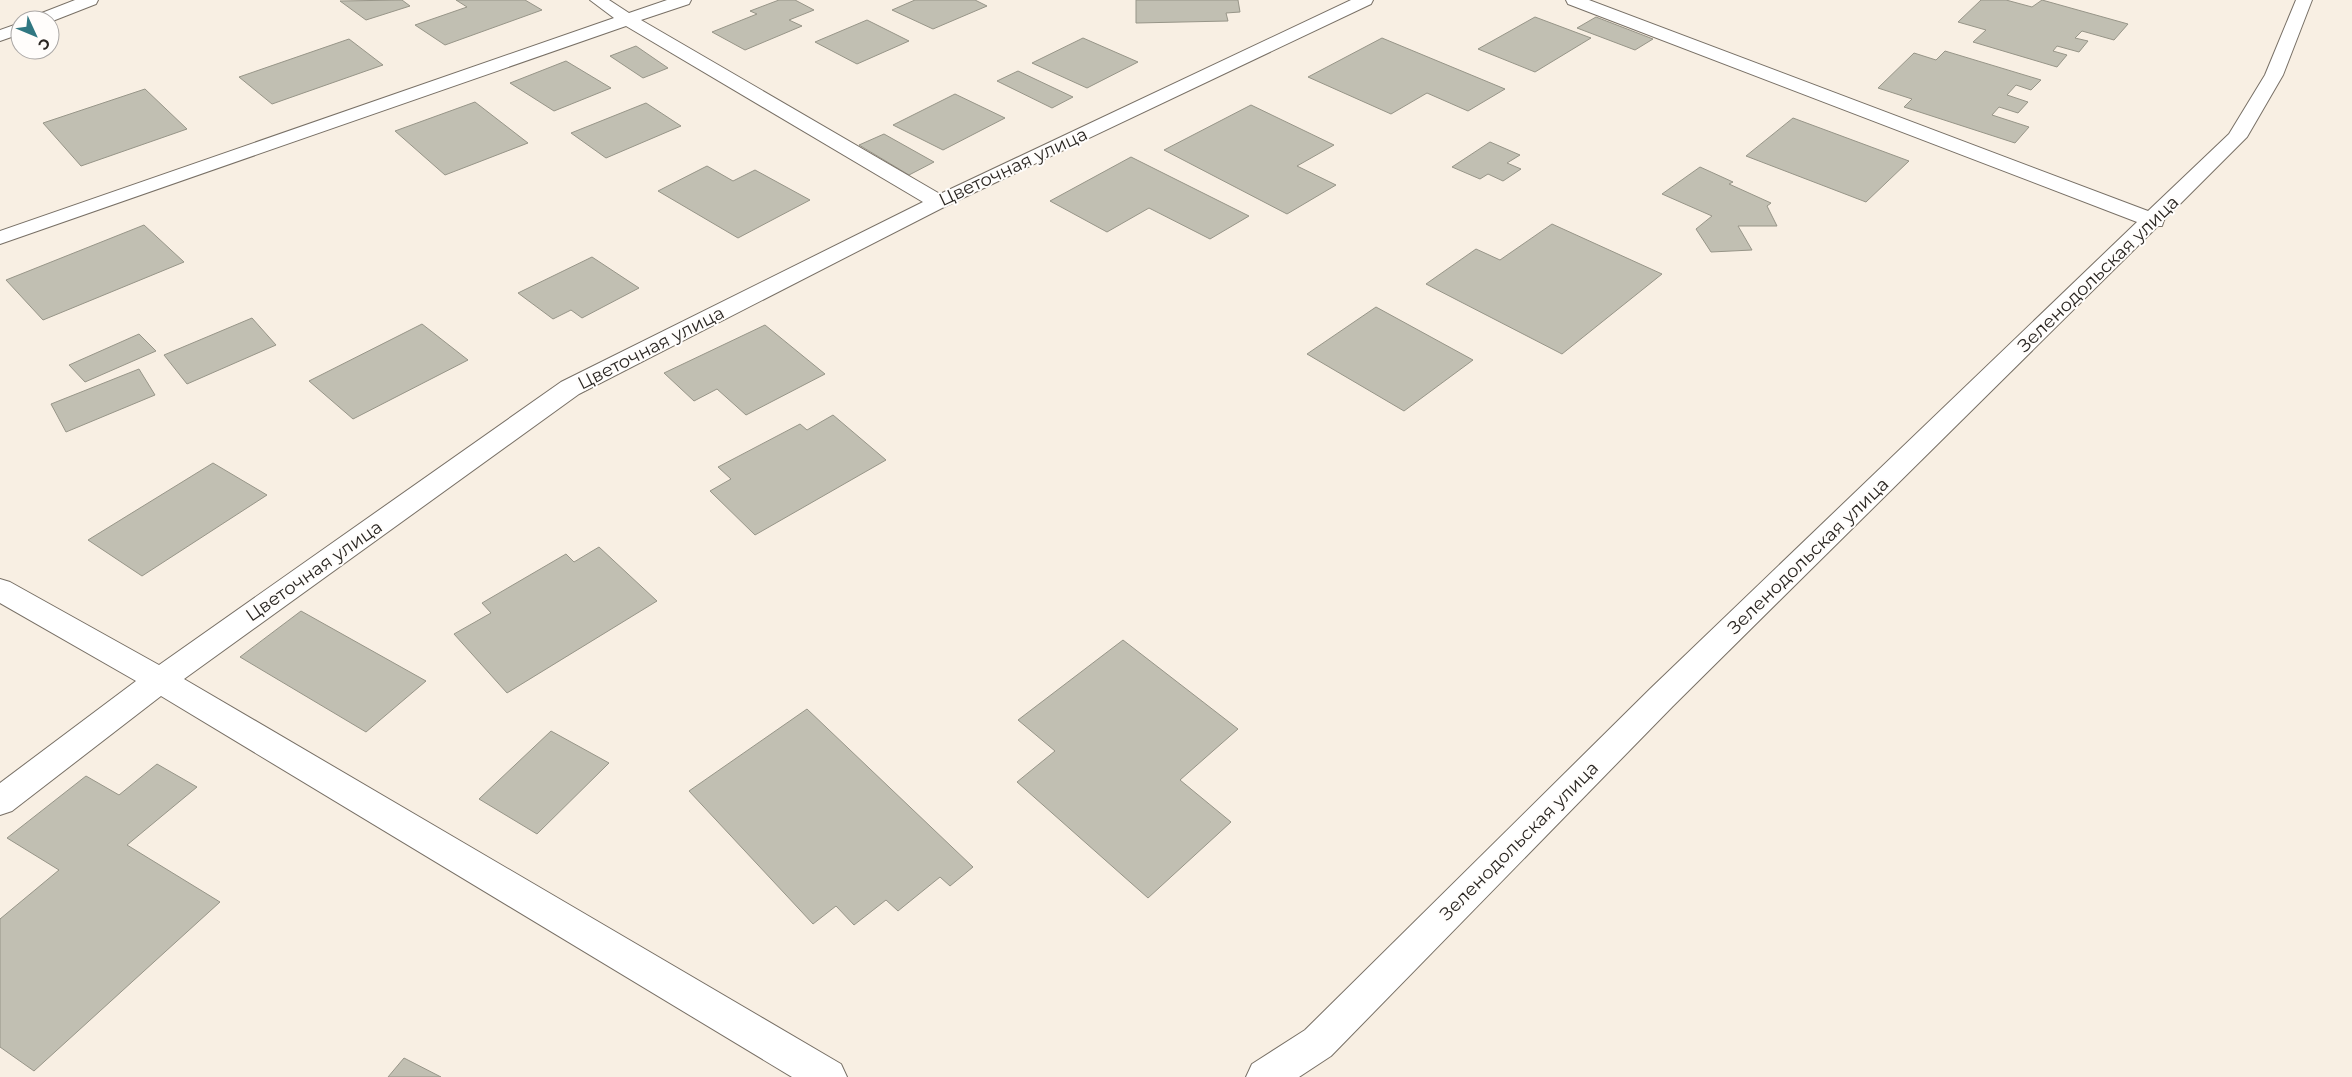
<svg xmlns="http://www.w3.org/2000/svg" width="2352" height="1077" font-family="Montserrat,sans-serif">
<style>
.building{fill:#c1bfb2;stroke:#979588}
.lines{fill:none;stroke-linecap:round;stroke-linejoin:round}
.lane-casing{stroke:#787066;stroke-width:2}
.lane{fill:#fff;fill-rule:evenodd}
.labels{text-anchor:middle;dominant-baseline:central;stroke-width:4;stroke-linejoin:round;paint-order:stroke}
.street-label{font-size:18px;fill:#2b2723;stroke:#fffdfb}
</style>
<rect width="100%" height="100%" fill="#f8efe3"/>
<g class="building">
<path d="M402,0L410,6L366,20L340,1Z"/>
<path d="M456,0H525L542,10L445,45L415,25L467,7Z"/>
<path d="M779,0H795L814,10L789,20L802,26L745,50L712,32L757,14L750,11Z"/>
<path d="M915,0H975L987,6L933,29L892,10Z"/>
<path d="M1136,0H1238L1240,12L1226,13L1228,21L1136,23Z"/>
<path d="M1981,0H2006L2032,7L2042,0L2128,24L2114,40L2082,31L2075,38L2088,41L2079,52L2057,46L2053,51L2067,55L2057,67L1973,42L1986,30L1958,22Z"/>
<path d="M1535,17L1591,38L1535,72L1478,49Z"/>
<path d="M1596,17L1653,39L1635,50L1577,28Z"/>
<path d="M867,20L909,41L857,64L815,42Z"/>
<path d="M1083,38L1138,62L1087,88L1032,63Z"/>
<path d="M1382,38L1505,89L1468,111L1427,93L1391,114L1308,77Z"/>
<path d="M349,39L383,65L272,104L239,77Z"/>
<path d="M636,46L668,68L643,78L610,56Z"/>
<path d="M1945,51L2041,80L2031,90L2016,85L2007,95L2028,102L2018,113L1999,107L1992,115L2029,127L2015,143L1904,107L1912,99L1878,88L1914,53L1936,60Z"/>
<path d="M566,61L611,88L554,111L510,83Z"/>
<path d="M1018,71L1073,97L1052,108L997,81Z"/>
<path d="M145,89L187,129L81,166L43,123Z"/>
<path d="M955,94L1005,118L943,150L893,125Z"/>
<path d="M475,102L528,143L445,175L395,131Z"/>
<path d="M646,103L681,126L606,158L571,133Z"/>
<path d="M1251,105L1334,145L1297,166L1336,185L1287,214L1164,150Z"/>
<path d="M1793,118L1909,161L1866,202L1746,156Z"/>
<path d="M884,134L934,162L909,175L859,145Z"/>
<path d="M1490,142L1520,155L1507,163L1521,169L1503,181L1488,174L1480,179L1452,167Z"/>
<path d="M1131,157L1249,216L1210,239L1149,208L1107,232L1050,201Z"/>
<path d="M707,166L733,181L755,170L810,200L738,238L658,191Z"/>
<path d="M1700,167L1733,182L1729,184L1771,203L1767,206L1777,226H1738L1752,250L1711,252L1696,229L1712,216L1662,194Z"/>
<path d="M1552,224L1662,274L1562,354L1426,284L1476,249L1500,260Z"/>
<path d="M144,225L184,262L43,320L6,280Z"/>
<path d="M592,257L639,288L582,318L571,310L553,319L518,293Z"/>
<path d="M1376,307L1473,360L1404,411L1307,354Z"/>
<path d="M252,318L276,345L187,384L164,355Z"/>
<path d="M422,324L468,360L353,419L309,381Z"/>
<path d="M765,325L825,374L746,415L717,389L694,401L664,373Z"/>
<path d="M139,334L156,351L85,382L69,365Z"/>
<path d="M139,369L155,395L66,432L51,404Z"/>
<path d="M833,415L886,460L755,535L710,491L731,479L718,467L800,424L807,430Z"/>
<path d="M213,463L267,495L142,576L88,540Z"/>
<path d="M599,547L657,601L507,693L454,634L491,613L482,603L566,554L574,562Z"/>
<path d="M301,611L426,681L366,732L240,657Z"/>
<path d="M1123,640L1238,729L1180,780L1231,822L1148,898L1017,782L1055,751L1018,720Z"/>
<path d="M807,709L973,867L950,886L940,877L898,911L886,900L854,925L836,906L813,924L689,791Z"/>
<path d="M551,731L609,763L537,834L479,799Z"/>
<path d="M157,764L197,787L127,845L220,902L34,1071L0,1047V919L59,870L7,838L86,776L119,795Z"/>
<path d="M404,1058L441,1077H388Z"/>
</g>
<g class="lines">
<g class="lane-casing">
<g id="lane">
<path d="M75,0H98L96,4L50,22V20H31L34,16Z"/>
<path d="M590,0H609L629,13L667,0H691L689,4L641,20L940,194L1351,0H1373L1371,4L946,206L579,394L184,679L841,1064L847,1077H792L161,696L12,811L0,815V783L136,681L0,603V579L10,582L159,665L561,382L923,202L626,26L0,244V231L614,18Z"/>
<path d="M1566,0H1589L2148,211L2229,134L2265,75L2296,0H2312L2283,75L2247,137L2164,220L2162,226H2158L1673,706L1331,1056L1299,1077H1246L1252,1064L1305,1030L1651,688L2137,222L1568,4Z"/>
<path d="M20,23V34L0,41V30Z"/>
</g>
</g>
<use href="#lane" class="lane"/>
</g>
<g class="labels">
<g class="street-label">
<text transform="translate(1013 167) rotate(-25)">Цветочная улица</text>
<text transform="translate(2098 274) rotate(-44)">Зеленодольская улица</text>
<text transform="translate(651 348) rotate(-27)">Цветочная улица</text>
<text transform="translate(1808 556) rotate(-44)">Зеленодольская улица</text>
<text transform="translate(314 571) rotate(-35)">Цветочная улица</text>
<text transform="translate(1519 841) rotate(-45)">Зеленодольская улица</text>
</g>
</g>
<g transform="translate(35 35) rotate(134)"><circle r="24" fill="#fffdfb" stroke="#aaa7a5"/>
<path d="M0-4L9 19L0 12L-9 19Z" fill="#307781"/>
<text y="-8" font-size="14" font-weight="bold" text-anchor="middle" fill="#2b2723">С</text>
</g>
</svg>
